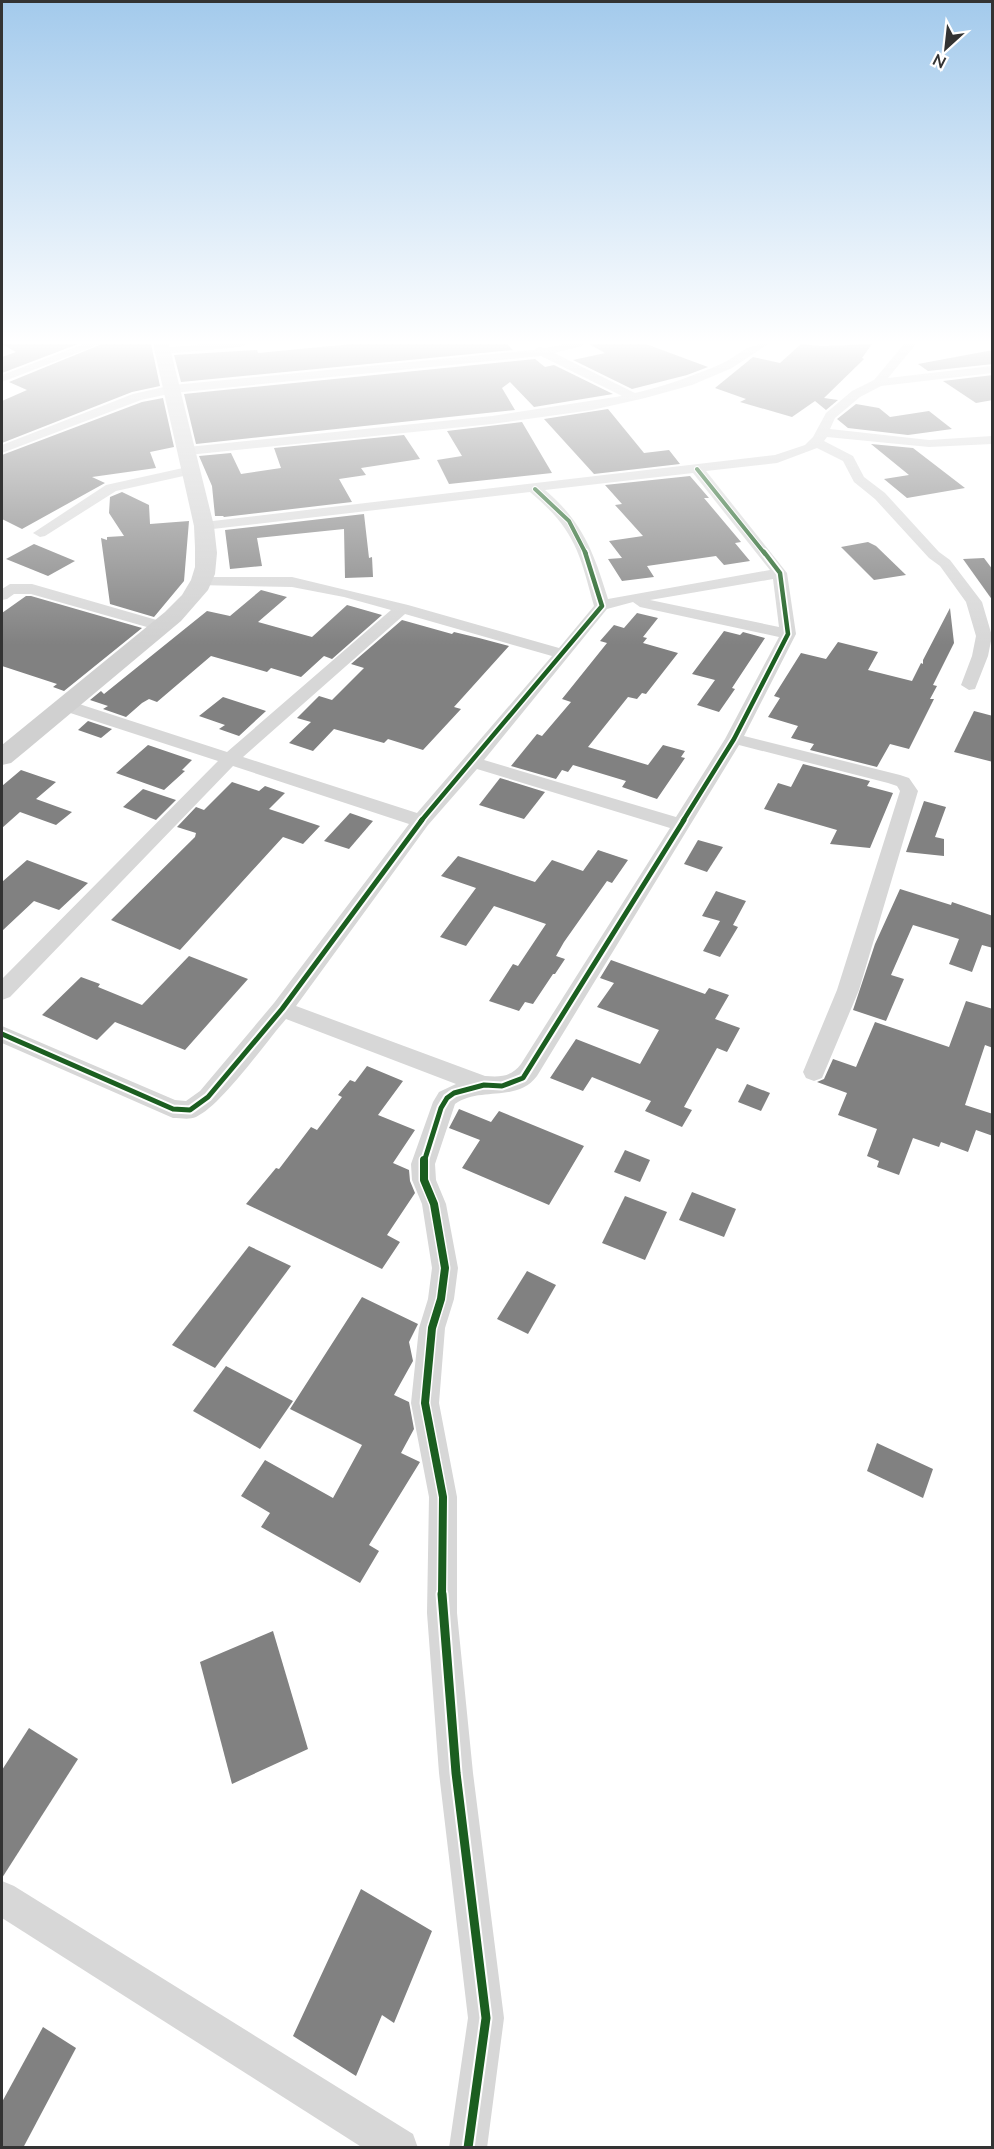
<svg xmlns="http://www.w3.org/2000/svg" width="994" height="2149" font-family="Lato,sans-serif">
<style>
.building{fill:#818181}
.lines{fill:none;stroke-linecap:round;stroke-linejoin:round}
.street{fill:#d7d7d7;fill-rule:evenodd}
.secondary{fill:#d0d0d0;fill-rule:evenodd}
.cycleway-far4-casing{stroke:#fff;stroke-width:6}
.cycleway-far3-casing{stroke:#fff;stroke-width:8}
.cycleway-far2-casing{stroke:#fff;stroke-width:9}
.cycleway-far1-casing{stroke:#fff;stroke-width:11}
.cycleway-casing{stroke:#fff;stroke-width:13}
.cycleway-far4{stroke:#1b5e20;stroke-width:4}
.cycleway-far3{stroke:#1b5e20;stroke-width:4.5}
.cycleway-far2{stroke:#1b5e20;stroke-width:5}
.cycleway-far1{stroke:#1b5e20;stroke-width:8}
.cycleway{stroke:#1b5e20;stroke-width:9}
</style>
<rect width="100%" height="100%" fill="#fff"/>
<g class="building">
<path d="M2,344H78L2,373V357L16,352Z"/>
<path d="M102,344H151L160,386L132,392L2,443V401L27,390L9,382Z"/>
<path d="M352,344H507L513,350L181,382L174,355L257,350L258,353Z"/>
<path d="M589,344H646L708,367L687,375L632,389L573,360L605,353Z"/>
<path d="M801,344L822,346L872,344L862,358L864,359L824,398L838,400L826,410L815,401L792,417L740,402L746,399L715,388L753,357L780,363Z"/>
<path d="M993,350V364L928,371L918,364Z"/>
<path d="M535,359L545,367L554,365L613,394L534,407L510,382L502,388L515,410L196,444L184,394Z"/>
<path d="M993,375V400L976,403L943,381Z"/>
<path d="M163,398L174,447L150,452L156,468L92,477L105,483L22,529L2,519V455L142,402Z"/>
<path d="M856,404L879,408L890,417L929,411L952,429L908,435L848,428L837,419Z"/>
<path d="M608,409L644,453L669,450L680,464L594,474L544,419Z"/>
<path d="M522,422L552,473L449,484L437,460L462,456L447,431Z"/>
<path d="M404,435L420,459L361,468L366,475L339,479L352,502L224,517L223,516H215L212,486L199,456L231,453L241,474L281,468L274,448Z"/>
<path d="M871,444L913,448L965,488L907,498L884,479L909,475Z"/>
<path d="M690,476L709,498H704L741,542L735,543L750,561L724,565L716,556L647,566L654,577L622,581L608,559L622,558L609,541L643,536L615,505L622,504L605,485Z"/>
<path d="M122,492L149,505L150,524L189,521L184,581L154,617L110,604L101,538L107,540V537L124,536L109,513L110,497Z"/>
<path d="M364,514L369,558L372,557L373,577L345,578L344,529L257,538L262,566L230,569L225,530Z"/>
<path d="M868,542L876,546L906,575L874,580L841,547Z"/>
<path d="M34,544L75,561L48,576L6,559Z"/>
<path d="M984,558L993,570V601L963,559Z"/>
<path d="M261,590L287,597L258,622L312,637L347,605L382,615L332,659L324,656L301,677L271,668L267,672L211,656L157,702L149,699L142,703L126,717L103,709L108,706L90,700L101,691L104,694L207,611L230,616Z"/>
<path d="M26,596H31L142,628L64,691L53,687L57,684L2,666V613Z"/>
<path d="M950,608L954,643L933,685L937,686L930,699H934L909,749L890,744L877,767L810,750L814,744L791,738L798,726L768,717L780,698L774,696L801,653L826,659L838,642L878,652L868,670L912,681L921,663L923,664V660Z"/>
<path d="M637,613L658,618L643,637L647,638L643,643L678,653L646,694L642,693L637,699L628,697L588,747L648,765L663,745L685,751L681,757L685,758L657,799L622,787L626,781L573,765L568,772L562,770L556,779L511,766L537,734L542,736L571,702L562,699L607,643L600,641L614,625L624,628Z"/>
<path d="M402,620L452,634L454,632L479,638L509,646L454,707L461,709L423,750L388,739L384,743L334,729L313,751L289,743L311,722L297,718L319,696L332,700L364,668L351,664Z"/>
<path d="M724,631L740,635L743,632L765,638L732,688L735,689L719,712L697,705L715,680L692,674Z"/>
<path d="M223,697L266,711L239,736L219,729L225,725L199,716Z"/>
<path d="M974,711L993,716V762L954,752Z"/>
<path d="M88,721L112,729L101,738L78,730Z"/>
<path d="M148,745L192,760L182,770L185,771L164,790L116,773Z"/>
<path d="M803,764L870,781L867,786L893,793L870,848L830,844L837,830L764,809L778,783L791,787Z"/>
<path d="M21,770L56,782L36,799L72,812L56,825L20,812L2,828V786Z"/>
<path d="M500,778L545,792L524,819L479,805Z"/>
<path d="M232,782L259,791L265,786L285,793L269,809L320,826L303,844L283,837L180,950L111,920L195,837L196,833L177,827L196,807L204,810Z"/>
<path d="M143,789L176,800L156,820L123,807Z"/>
<path d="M924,801L946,807L935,837L944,839V856L906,852Z"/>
<path d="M350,813L373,821L349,849L324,841Z"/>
<path d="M698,840L723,847L707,872L684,864Z"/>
<path d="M598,850L628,860L612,883L607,881L564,942L556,956L565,959L555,974H553L533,1004L525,1002L519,1011L489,1001L513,964L518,966L546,924L494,906L466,946L440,937L476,888L441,876L458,856L535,882L552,860L583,871Z"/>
<path d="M27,860L88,883L59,910L34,901L2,931V882Z"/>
<path d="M900,889L951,905L952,902L993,916V948L982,945L972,972L949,964L959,939L913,925L891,975L904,979L886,1021L853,1010L875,944Z"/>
<path d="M716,891L746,901L733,925L738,927L720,957L703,951L720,921L702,916Z"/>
<path d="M189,956L248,979L185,1050L115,1022L97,1040L42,1015L81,977L100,984L98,987L142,1005Z"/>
<path d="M611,960L705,994L709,988L729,995L715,1019L740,1028L727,1052L717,1048L684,1107L692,1110L682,1127L645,1111L651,1101L592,1077L583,1091L550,1078L576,1039L640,1064L659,1030L597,1007L614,983L600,978Z"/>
<path d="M966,1001L993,1009V1048L985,1045L965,1105L993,1114V1136L976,1130L968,1152L941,1142L939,1147L913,1138L899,1175L877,1167L879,1161L867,1156L877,1129L838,1115L847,1093L817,1082L824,1079L833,1059L856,1067L875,1022L949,1047Z"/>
<path d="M367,1066L403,1081L378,1115L415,1130L393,1163L409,1170L410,1181L415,1193L387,1235L400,1242L382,1269L246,1204L276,1168L279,1169L311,1127L317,1130L342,1097L338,1095L350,1080L355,1082Z"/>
<path d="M747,1084L770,1093L761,1111L738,1102Z"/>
<path d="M459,1109L491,1122L499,1111L584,1146L549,1205L462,1168L480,1140L449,1128Z"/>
<path d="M625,1150L650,1160L640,1182L614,1172Z"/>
<path d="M692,1192L736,1209L724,1237L679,1220Z"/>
<path d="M625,1196L667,1212L645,1260L602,1243Z"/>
<path d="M249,1246L291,1266L215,1368L172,1345Z"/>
<path d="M527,1271L556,1285L528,1334L497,1319Z"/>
<path d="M362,1297L418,1324L409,1342L413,1361L394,1395L409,1402L414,1429L401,1453L420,1462L369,1545L379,1551L360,1583L261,1527L270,1513L241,1496L265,1460L333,1498L362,1445L290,1409Z"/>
<path d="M226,1366L293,1401L260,1449L193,1411Z"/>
<path d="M877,1443L933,1469L923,1498L867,1471Z"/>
<path d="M273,1631L308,1749L232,1784L200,1662Z"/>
<path d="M29,1728L78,1759L2,1878V1770Z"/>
<path d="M361,1889L432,1931L394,2023L382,2015L356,2076L293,2036Z"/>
<path d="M43,2027L76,2048L23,2148H2V2102Z"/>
</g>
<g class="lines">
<g class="street">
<path d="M84,344H100L2,382V375Z"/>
<path d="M204,344H247L241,347L162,354L156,351L162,348Z"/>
<path d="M564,344H584L582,346L554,353L635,393C665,386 693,376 721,364C739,356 747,343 768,344L732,368L692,385L645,398L592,410L492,424L188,455L181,451L188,447L492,416L622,396L541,356L173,393L141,400L2,453V445L133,394L173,385L534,350L539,347L545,348Z"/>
<path d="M904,344H916L888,378L992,366V373L881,386L860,397L835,418L830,429L929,440L992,436V444L929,447L827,437L824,441L853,456L864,477L885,493L939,552L950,560L982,602L992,636L988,656L975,689L969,690L961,685L972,656L976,636L966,602L940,566L929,558L875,499L854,482L843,461L817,448L777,463L706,471L787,573L796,634L744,736L900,775L909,778L918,791L859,990L822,1078L814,1081L806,1078L803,1072L837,990L900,791L897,786L888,783L739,745L537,1076C517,1103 480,1086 455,1104L435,1164L436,1180L446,1204L458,1268L454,1299L445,1328L439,1403L457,1497V1613L473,1773L504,2018L487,2148H449L468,2018L439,1773L427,1613L429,1497L411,1403L419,1328L428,1299L432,1268L422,1204L412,1180L411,1164L433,1102L439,1092L456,1084L286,1019C266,1042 221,1106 196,1117C189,1120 181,1118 173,1118L2,1043V1026L175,1100L186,1101L200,1091L274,1003L409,824L233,766L10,997L2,1000V979L218,761L61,710L59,706L61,702H73L227,752L391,610L344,597L292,587L196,585L193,582L201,577H292L408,605L559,648L594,606C579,551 575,530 530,492L204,530L197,526L204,522L775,455L805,445L813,437L826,413L852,391L874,380ZM693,473L770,570L608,599C594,553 583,522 545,490ZM773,579L779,627L650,600ZM633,602L640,607L779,637L725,739L676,817L484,760L607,609ZM405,614L552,656L417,813L243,757ZM477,769L670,828L521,1064C511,1077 501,1077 485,1076L296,1006L428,825Z"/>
<path d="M192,466L197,467L199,470L197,473L116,491L45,536L40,537L33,533L106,485Z"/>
<path d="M10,584H32L167,623L169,626L161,631L31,594H14L7,599L2,600V589Z"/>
<path d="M2,1881L14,1886L413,2134L418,2148H363L2,1918Z"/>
</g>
<path class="secondary" d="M153,344H169L214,526L217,553L215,574L208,590L181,621L28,749L11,763L2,765V745L165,612L182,595L191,580L195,567V547L194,526Z"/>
<g class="cycleway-far4-casing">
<g id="cycleway-far4">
<path d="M697,469L765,554"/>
<path d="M535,489L569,521L586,554"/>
</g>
</g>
<g class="cycleway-far3-casing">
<g id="cycleway-far3">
<path d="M421,821L602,606L585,552"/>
<path d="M683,821L734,739L788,634L780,573L764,552"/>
</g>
</g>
<g class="cycleway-far2-casing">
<g id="cycleway-far2">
<path d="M2,1034L173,1109L190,1110L208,1097L282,1009L422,820"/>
<path d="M424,1162L441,1108L447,1098L454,1093L484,1085L502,1086L523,1078L684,820"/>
</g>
</g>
<g class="cycleway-far1-casing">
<path id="cycleway-far1" d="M424,1160V1180L434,1204L445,1268L441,1299L432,1328L425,1403L443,1497L442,1596"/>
</g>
<g class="cycleway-casing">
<path id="cycleway" d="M442,1594L456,1773L486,2018L468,2148"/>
</g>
<use href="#cycleway-far4" class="cycleway-far4"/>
<use href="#cycleway-far3" class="cycleway-far3"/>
<use href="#cycleway-far2" class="cycleway-far2"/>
<use href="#cycleway-far1" class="cycleway-far1"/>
<use href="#cycleway" class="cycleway"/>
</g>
<linearGradient id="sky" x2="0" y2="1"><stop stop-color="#a3caec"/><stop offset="0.53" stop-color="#fff"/><stop offset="1" stop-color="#fff" stop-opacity="0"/></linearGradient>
<rect width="994" height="645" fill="url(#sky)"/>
<rect width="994" height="2149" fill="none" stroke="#333333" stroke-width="6"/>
<g transform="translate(946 48) rotate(207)" stroke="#ffffff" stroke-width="4.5" paint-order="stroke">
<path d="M0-4.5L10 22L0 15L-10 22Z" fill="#333333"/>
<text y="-9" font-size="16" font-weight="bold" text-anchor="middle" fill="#333333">N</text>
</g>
</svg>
